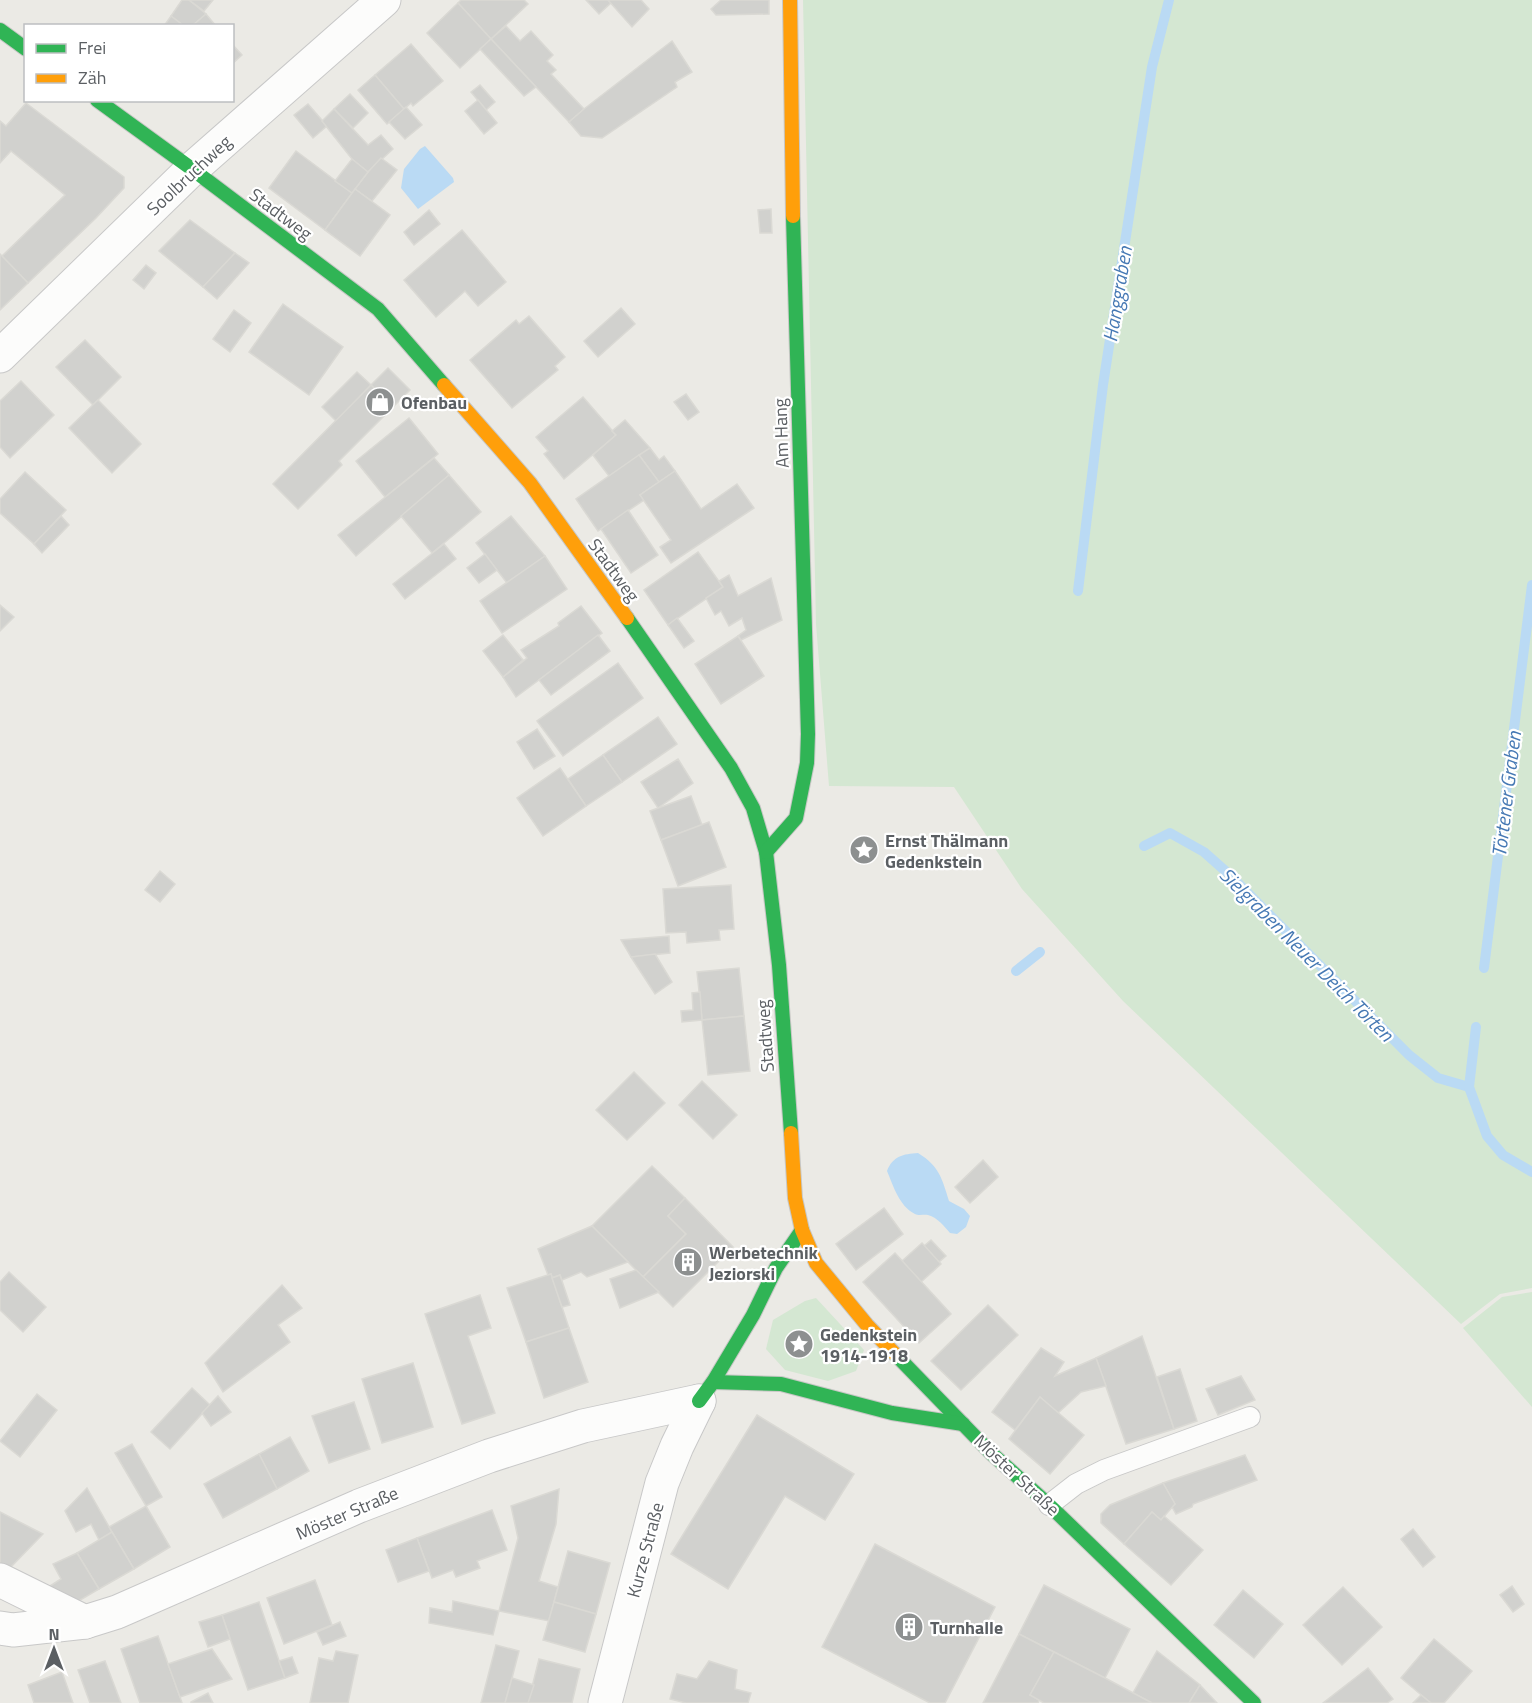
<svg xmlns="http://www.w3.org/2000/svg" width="1532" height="1703" font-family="'Titillium Web',sans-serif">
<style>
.green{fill:#d4e7d2}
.water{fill:#badaf4}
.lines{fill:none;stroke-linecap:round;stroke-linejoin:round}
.stream{stroke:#badaf4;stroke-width:10}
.building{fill:#d1d1ce;stroke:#dad9d4;stroke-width:1.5}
.lane-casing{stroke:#c8c8c8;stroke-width:22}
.street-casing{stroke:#c8c8c8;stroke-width:35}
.fast-casing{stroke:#c7c7c5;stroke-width:16}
.slow-casing{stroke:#c7c7c5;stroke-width:16}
.lane{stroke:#fcfcfb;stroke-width:20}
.street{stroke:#fcfcfb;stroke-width:33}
.fast{stroke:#30b455;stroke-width:14}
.slow{stroke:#ff9f0a;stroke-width:14}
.labels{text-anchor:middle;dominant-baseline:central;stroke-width:4.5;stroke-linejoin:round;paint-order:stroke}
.street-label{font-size:18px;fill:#5b5f63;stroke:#fff}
.poi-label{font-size:18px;font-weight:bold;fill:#5b5f63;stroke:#fff;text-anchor:start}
.water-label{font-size:20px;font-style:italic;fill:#4679b4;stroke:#fff}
</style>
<rect width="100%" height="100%" fill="#ebeae5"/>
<g class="green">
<path d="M803,0H1532V1288L1500,1294L1461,1324L1123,1001L1022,889L954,787L829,786L816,624Z"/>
<path d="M1532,1292V1407L1463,1328L1502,1297Z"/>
<path d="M816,1298L864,1350L856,1371L828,1381L785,1370L766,1349L773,1320L805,1301Z"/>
</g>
<g class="water">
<path d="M425,146L453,178L454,182L418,209L401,188L404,169L420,149Z"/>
<path d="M918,1153C939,1166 942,1178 949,1201L964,1209L970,1216L966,1227L957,1234L950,1233C944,1226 938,1218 928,1215C924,1214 919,1216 915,1214C899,1206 893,1185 887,1171C893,1156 903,1154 918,1153Z"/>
</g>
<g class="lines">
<g class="stream">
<path d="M1078,591L1103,385L1152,67L1169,0"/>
<path d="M1144,846L1170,833L1204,852L1231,876L1409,1055L1438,1078L1469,1087"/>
<path d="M1484,968L1532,585"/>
<path d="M1016,971L1040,952"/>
<path d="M1476,1027L1469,1087L1487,1136L1503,1155L1532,1172"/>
</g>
</g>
<g class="building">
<path d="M182,0H189L206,14L192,26H184L171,16Z"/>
<path d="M189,0H213L204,11Z"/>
<path d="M461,0H524L528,4L491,39L458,3Z"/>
<path d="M586,0H608L611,3L599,14Z"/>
<path d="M608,0H641L649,9L632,27Z"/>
<path d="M721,0H769V14L716,15L711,9Z"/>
<path d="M458,3L491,39L460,68L427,33Z"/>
<path d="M206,14L216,26H192Z"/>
<path d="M171,16L184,26H164Z"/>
<path d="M506,26L520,41L531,31L553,55L547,61L556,70L551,74L584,109L569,122L491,39Z"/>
<path d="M491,39L536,87L524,96L480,49Z"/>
<path d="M672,41L692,72L675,82L677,87L602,138L581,136L569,122L584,109Z"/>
<path d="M232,44L242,55L232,64Z"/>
<path d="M411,44L443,81L413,106L411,103L404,109L375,75Z"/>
<path d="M375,75L404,109L387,124L358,90Z"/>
<path d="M480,85L495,102L486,110L471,92Z"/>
<path d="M350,94L368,113L353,128L334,109Z"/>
<path d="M478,100L497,123L484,134L465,111Z"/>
<path d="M26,103L124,177V188L96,218L28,283L2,256L65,195L11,151L0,163V121L6,126Z"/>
<path d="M308,104L327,126L313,138L294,115Z"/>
<path d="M406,107L422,125L405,139L389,122Z"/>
<path d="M334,109L368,145L381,135L393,149L368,172L352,159L322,121Z"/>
<path d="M296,151L352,193L325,230L269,188Z"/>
<path d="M381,158L397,170L372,201L355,189L368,172Z"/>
<path d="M352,159L368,172L352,193L335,181Z"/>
<path d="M355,189L390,215L360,256L325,230Z"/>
<path d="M771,209L772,233H760L758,210Z"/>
<path d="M429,210L440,224L414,245L404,232Z"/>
<path d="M190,220L235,253L203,287L159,251Z"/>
<path d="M462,230L506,282L478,306L465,291L436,317L404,280Z"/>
<path d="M235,253L249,263L217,299L203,287Z"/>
<path d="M0,254L28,283L0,310Z"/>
<path d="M146,265L156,273L144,289L133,280Z"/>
<path d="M283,304L343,347L309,395L249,352Z"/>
<path d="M621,308L635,324L598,357L584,341Z"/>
<path d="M234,310L251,323L230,352L213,339Z"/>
<path d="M529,316L565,357L555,366L558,370L512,408L470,360L516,320L519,324Z"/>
<path d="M85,340L121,377L93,405L56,367Z"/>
<path d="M388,368L410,390L393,407L371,385Z"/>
<path d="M357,372L371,385L336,421L322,407Z"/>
<path d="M21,381L54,415L10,458L0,447V401Z"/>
<path d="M371,385L393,407L339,461L342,465L298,509L273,484Z"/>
<path d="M686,394L699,412L688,420L674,402Z"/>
<path d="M583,397L616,435L564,479L544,454L548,451L536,437Z"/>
<path d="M98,400L141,444L112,473L69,428Z"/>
<path d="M409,418L438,454L385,497L356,461Z"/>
<path d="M625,420L650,448L609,476L593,455L616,435L612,431Z"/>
<path d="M650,448L659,460L664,456L675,471L659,482L639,455Z"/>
<path d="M639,455L659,482L640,495L644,500L598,531L576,499Z"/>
<path d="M434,458L449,475L356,556L338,535Z"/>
<path d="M675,471L701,509L737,484L754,508L671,563L660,547L671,540L640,495Z"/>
<path d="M25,472L66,510L34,544L0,513V499Z"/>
<path d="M449,475L481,512L432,553L401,516Z"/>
<path d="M628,510L658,555L631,573L601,529Z"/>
<path d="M61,516L69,525L42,553L34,544Z"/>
<path d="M511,516L545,556L507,583L476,543Z"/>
<path d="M444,544L456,559L405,599L393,584Z"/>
<path d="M698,552L723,587L668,625L644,590Z"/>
<path d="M485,554L497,570L479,583L467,568Z"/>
<path d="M545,556L567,589L502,633L480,601Z"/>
<path d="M729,575L738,596L771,578L782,620L741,640L738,636L746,630L742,618L729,626L721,611L715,615L706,598L723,587L719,581Z"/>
<path d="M0,605L14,617L0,631Z"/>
<path d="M581,606L602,633L516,697L503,677L527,658L521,650L559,626L558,623Z"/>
<path d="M677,618L694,641L684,648L668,625Z"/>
<path d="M503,635L523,660L503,677L483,651Z"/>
<path d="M598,635L610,651L551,695L539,680Z"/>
<path d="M738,636L764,676L721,704L695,664Z"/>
<path d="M618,663L643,698L563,756L537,721Z"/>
<path d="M658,717L677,744L622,782L603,755Z"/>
<path d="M537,729L555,756L534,769L517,742Z"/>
<path d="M603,755L622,782L586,806L568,779Z"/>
<path d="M678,759L693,783L658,808L641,782Z"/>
<path d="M560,768L586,806L543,836L517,798Z"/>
<path d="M691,796L702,825L661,840L650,811Z"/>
<path d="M709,822L726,867L678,886L661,840Z"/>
<path d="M160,871L175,884L160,902L145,890Z"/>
<path d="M731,885L734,929L719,930L720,940L687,943L686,932L666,933L663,889Z"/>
<path d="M669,936L670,953L631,957L621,940Z"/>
<path d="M655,954L672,982L655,994L631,957Z"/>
<path d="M739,968L744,1016L702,1020L697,972Z"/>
<path d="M700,992L702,1020L682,1022L681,1011L693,1010L692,993Z"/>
<path d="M744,1016L750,1071L708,1075L702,1020Z"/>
<path d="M634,1072L665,1103L627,1140L596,1110Z"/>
<path d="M702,1081L737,1115L713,1139L679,1105Z"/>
<path d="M983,1160L998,1177L970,1203L955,1187Z"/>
<path d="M652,1166L685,1198L668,1216L686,1234L643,1277L592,1226Z"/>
<path d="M685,1198L733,1247L673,1307L643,1277L686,1234L668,1216Z"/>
<path d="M884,1208L903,1234L856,1270L836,1244Z"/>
<path d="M592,1226L628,1262L587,1277L581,1272L562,1280L560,1275L552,1278L551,1274L548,1275L538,1249Z"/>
<path d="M931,1240L946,1256L939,1262L924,1246Z"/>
<path d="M922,1243L941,1264L921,1282L902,1261Z"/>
<path d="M895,1253L951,1314L919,1343L863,1282Z"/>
<path d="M636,1270L659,1292L620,1308L610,1279Z"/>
<path d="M9,1272L46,1307L23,1332L0,1310V1282Z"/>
<path d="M551,1274L569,1328L526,1342L507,1288Z"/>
<path d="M560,1275L570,1305L562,1307L552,1278Z"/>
<path d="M282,1285L302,1308L278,1325L290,1342L223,1392L205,1363Z"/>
<path d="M480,1295L491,1328L468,1336L495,1413L462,1424L425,1314Z"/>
<path d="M988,1305L1018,1335L961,1390L931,1361Z"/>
<path d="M569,1328L588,1382L544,1398L526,1342Z"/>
<path d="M1142,1336L1174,1429L1126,1444L1096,1358Z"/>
<path d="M1041,1348L1064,1362L1055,1376L1096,1358L1106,1386L1081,1392L1058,1413L1040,1397L1015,1430L992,1412Z"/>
<path d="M413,1363L433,1427L382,1443L362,1379Z"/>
<path d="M1180,1369L1197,1421L1174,1429L1157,1377Z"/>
<path d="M1241,1376L1255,1400L1218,1415L1206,1389Z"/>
<path d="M192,1388L210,1405L170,1449L151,1432Z"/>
<path d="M37,1394L57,1410L20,1457L0,1441Z"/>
<path d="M218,1396L231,1412L211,1426L202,1413Z"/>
<path d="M1040,1397L1084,1435L1050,1474L1009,1439Z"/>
<path d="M354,1402L370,1449L329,1463L312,1416Z"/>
<path d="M757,1415L854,1474L825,1520L785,1496L728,1589L671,1554Z"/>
<path d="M290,1437L309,1471L277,1489L259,1454Z"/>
<path d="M132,1444L162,1497L146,1506L115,1453Z"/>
<path d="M259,1454L277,1489L223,1518L204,1484Z"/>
<path d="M1245,1455L1257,1480L1193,1504L1192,1507L1176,1514L1172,1507L1175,1504L1163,1483Z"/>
<path d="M1163,1483L1175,1504L1161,1520L1152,1512L1124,1544L1101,1523V1514L1110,1505Z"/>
<path d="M87,1488L112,1532L99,1540L91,1524L76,1532L65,1511Z"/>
<path d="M559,1489L556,1524L539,1581L558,1587L549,1621L499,1611L518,1538L511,1506Z"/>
<path d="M146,1506L170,1547L134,1569L109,1527Z"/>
<path d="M492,1510L507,1550L477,1561L480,1568L456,1577L453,1570L432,1578L417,1538Z"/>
<path d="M0,1512L43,1534L7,1571L0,1567Z"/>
<path d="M1152,1512L1161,1520L1164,1516L1203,1550L1171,1585L1124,1544Z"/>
<path d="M1413,1529L1435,1557L1423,1567L1401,1539Z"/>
<path d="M112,1532L134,1569L99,1589L77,1553Z"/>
<path d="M417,1538L429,1571L398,1582L386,1550Z"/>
<path d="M875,1544L995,1607L945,1703H930L822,1647Z"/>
<path d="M568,1551L610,1563L596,1614L554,1602Z"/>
<path d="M77,1553L99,1589L77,1602L47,1588L61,1579L53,1564Z"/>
<path d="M315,1580L332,1625L284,1644L267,1598Z"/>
<path d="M1044,1585L1130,1629L1105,1678L1019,1634Z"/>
<path d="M1512,1586L1524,1604L1513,1612L1500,1595Z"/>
<path d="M1343,1587L1382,1627L1342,1665L1303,1625Z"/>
<path d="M1243,1590L1283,1624L1254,1658L1214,1625Z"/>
<path d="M453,1601L499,1611L493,1635L429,1623L430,1608L452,1612Z"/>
<path d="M259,1602L285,1678L248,1690L222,1615Z"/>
<path d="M554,1602L596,1614L585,1652L543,1640Z"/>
<path d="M222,1615L230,1639L208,1647L199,1622Z"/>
<path d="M340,1622L346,1636L323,1645L317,1632Z"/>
<path d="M1019,1634L1054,1652L1030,1695L1039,1700L1038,1703H983Z"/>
<path d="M158,1636L180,1697L182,1703H140L121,1649Z"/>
<path d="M1434,1639L1472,1671L1444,1703H1431L1401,1678Z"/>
<path d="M496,1645L519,1651L512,1678L505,1703H481Z"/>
<path d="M212,1649L232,1679L180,1697L168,1664Z"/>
<path d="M336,1651L358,1655L348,1703H310L319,1658L333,1661Z"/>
<path d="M1157,1651L1200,1685L1189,1703H1152L1133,1693Z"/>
<path d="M1054,1652L1105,1678L1152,1703H1044L1030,1695Z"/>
<path d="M292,1657L298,1673L285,1678L279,1661Z"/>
<path d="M539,1659L580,1669L572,1703H528Z"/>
<path d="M105,1661L121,1703H90L78,1670Z"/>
<path d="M709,1661L737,1670L735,1689L751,1693L748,1703H686L670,1699L677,1674L697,1679Z"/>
<path d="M1368,1668L1393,1699L1387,1703H1323Z"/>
<path d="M62,1672L73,1703H34L28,1685Z"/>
<path d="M512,1678L534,1685L528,1703H505Z"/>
<path d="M1200,1685L1217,1703H1189Z"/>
<path d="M208,1693L213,1703H191V1702Z"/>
<path d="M1421,1695L1431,1703H1413Z"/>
</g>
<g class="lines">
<g class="lane-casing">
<path id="lane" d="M1049,1505L1076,1484L1104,1470L1250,1417"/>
</g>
<g class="street-casing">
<g id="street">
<path d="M0,356L192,169L384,0"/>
<path d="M0,1580L85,1622"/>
<path d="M0,1628L13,1630L85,1622L117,1612L359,1506L489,1456L583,1426L699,1401"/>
<path d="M605,1703L662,1483L677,1446L699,1401"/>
</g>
</g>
<g class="fast-casing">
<g id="fast">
<path d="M0,30L26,49"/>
<path d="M97,100L192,169L378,309L444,385"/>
<path d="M627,618L731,768L753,808L766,852L779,965L791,1133"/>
<path d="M766,852L796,818L807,763L808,734L793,216"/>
<path d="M895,1354L991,1453L1049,1505L1254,1703"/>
<path d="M713,1382L781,1384L892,1413L963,1424"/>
<path d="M699,1401L713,1382L753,1315L776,1268L802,1230"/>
</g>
</g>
<g class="slow-casing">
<g id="slow">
<path d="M790,0L793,216"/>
<path d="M444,385L530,483L627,618"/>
<path d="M791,1133L795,1198L802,1230L816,1263L867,1325L895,1354"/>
</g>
</g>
<use href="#lane" class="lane"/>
<use href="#street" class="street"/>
<use href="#fast" class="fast"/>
<use href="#slow" class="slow"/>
</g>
<defs>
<g id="shop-disc" transform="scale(1.5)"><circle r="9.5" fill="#8d9090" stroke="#fff"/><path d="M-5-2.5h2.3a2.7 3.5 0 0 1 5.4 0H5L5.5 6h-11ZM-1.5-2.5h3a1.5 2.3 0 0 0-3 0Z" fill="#fff"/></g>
<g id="sight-disc" transform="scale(1.5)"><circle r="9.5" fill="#8d9090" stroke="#fff"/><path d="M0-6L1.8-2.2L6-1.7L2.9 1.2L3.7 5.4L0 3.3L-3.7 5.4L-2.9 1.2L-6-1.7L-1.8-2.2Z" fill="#fff"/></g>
<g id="building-disc" transform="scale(1.5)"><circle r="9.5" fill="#8d9090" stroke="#fff"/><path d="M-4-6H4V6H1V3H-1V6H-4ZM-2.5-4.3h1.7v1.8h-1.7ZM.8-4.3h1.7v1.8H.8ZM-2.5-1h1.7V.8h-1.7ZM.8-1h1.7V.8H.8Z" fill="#fff"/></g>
</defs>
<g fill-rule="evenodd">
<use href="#shop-disc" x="380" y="402"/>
<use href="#sight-disc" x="864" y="850"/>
<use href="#building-disc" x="688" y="1262"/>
<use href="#sight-disc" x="799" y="1344"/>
<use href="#building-disc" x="909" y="1627"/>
</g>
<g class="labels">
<g class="street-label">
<text transform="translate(189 175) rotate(-43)">Soolbruchweg</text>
<text transform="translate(281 214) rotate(37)">Stadtweg</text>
<text transform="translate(781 433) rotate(-92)">Am Hang</text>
<text transform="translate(614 570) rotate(54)">Stadtweg</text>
<text transform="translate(765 1036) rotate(-94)">Stadtweg</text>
<text transform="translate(1017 1475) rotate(43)">Möster Straße</text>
<text transform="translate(347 1513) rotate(-23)">Möster Straße</text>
<text transform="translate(645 1550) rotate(-75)">Kurze Straße</text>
</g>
<g class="poi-label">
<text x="401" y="402">Ofenbau</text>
<text x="885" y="840">Ernst Thälmann<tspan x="885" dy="21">Gedenkstein</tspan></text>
<text x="709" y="1252">Werbetechnik<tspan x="709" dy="21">Jeziorski</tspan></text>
<text x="820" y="1334">Gedenkstein<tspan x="820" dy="21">1914-1918</tspan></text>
<text x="930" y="1627">Turnhalle</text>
</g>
<g class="water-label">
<text transform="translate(1117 294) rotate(-81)">Hanggraben</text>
<text transform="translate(1506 794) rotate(-83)">Törtener Graben</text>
<text transform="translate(1307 954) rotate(45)">Sielgraben Neuer Deich Törten</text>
</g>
</g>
<rect x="24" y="24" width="210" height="78" fill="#ffffff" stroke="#bdbfc1" stroke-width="1.5"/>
<rect x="36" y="44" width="30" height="9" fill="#30b455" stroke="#bdbfc1" stroke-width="1.5"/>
<text x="78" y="54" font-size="18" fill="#5b5f63">Frei</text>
<rect x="36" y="74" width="30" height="9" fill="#ff9f0a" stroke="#bdbfc1" stroke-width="1.5"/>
<text x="78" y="84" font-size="18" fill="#5b5f63">Zäh</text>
<g transform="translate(54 1649)" stroke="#ffffff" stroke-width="4.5" paint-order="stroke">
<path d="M0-4.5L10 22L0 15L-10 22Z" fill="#5b5f63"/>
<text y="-9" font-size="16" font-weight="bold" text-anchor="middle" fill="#5b5f63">N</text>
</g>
</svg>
